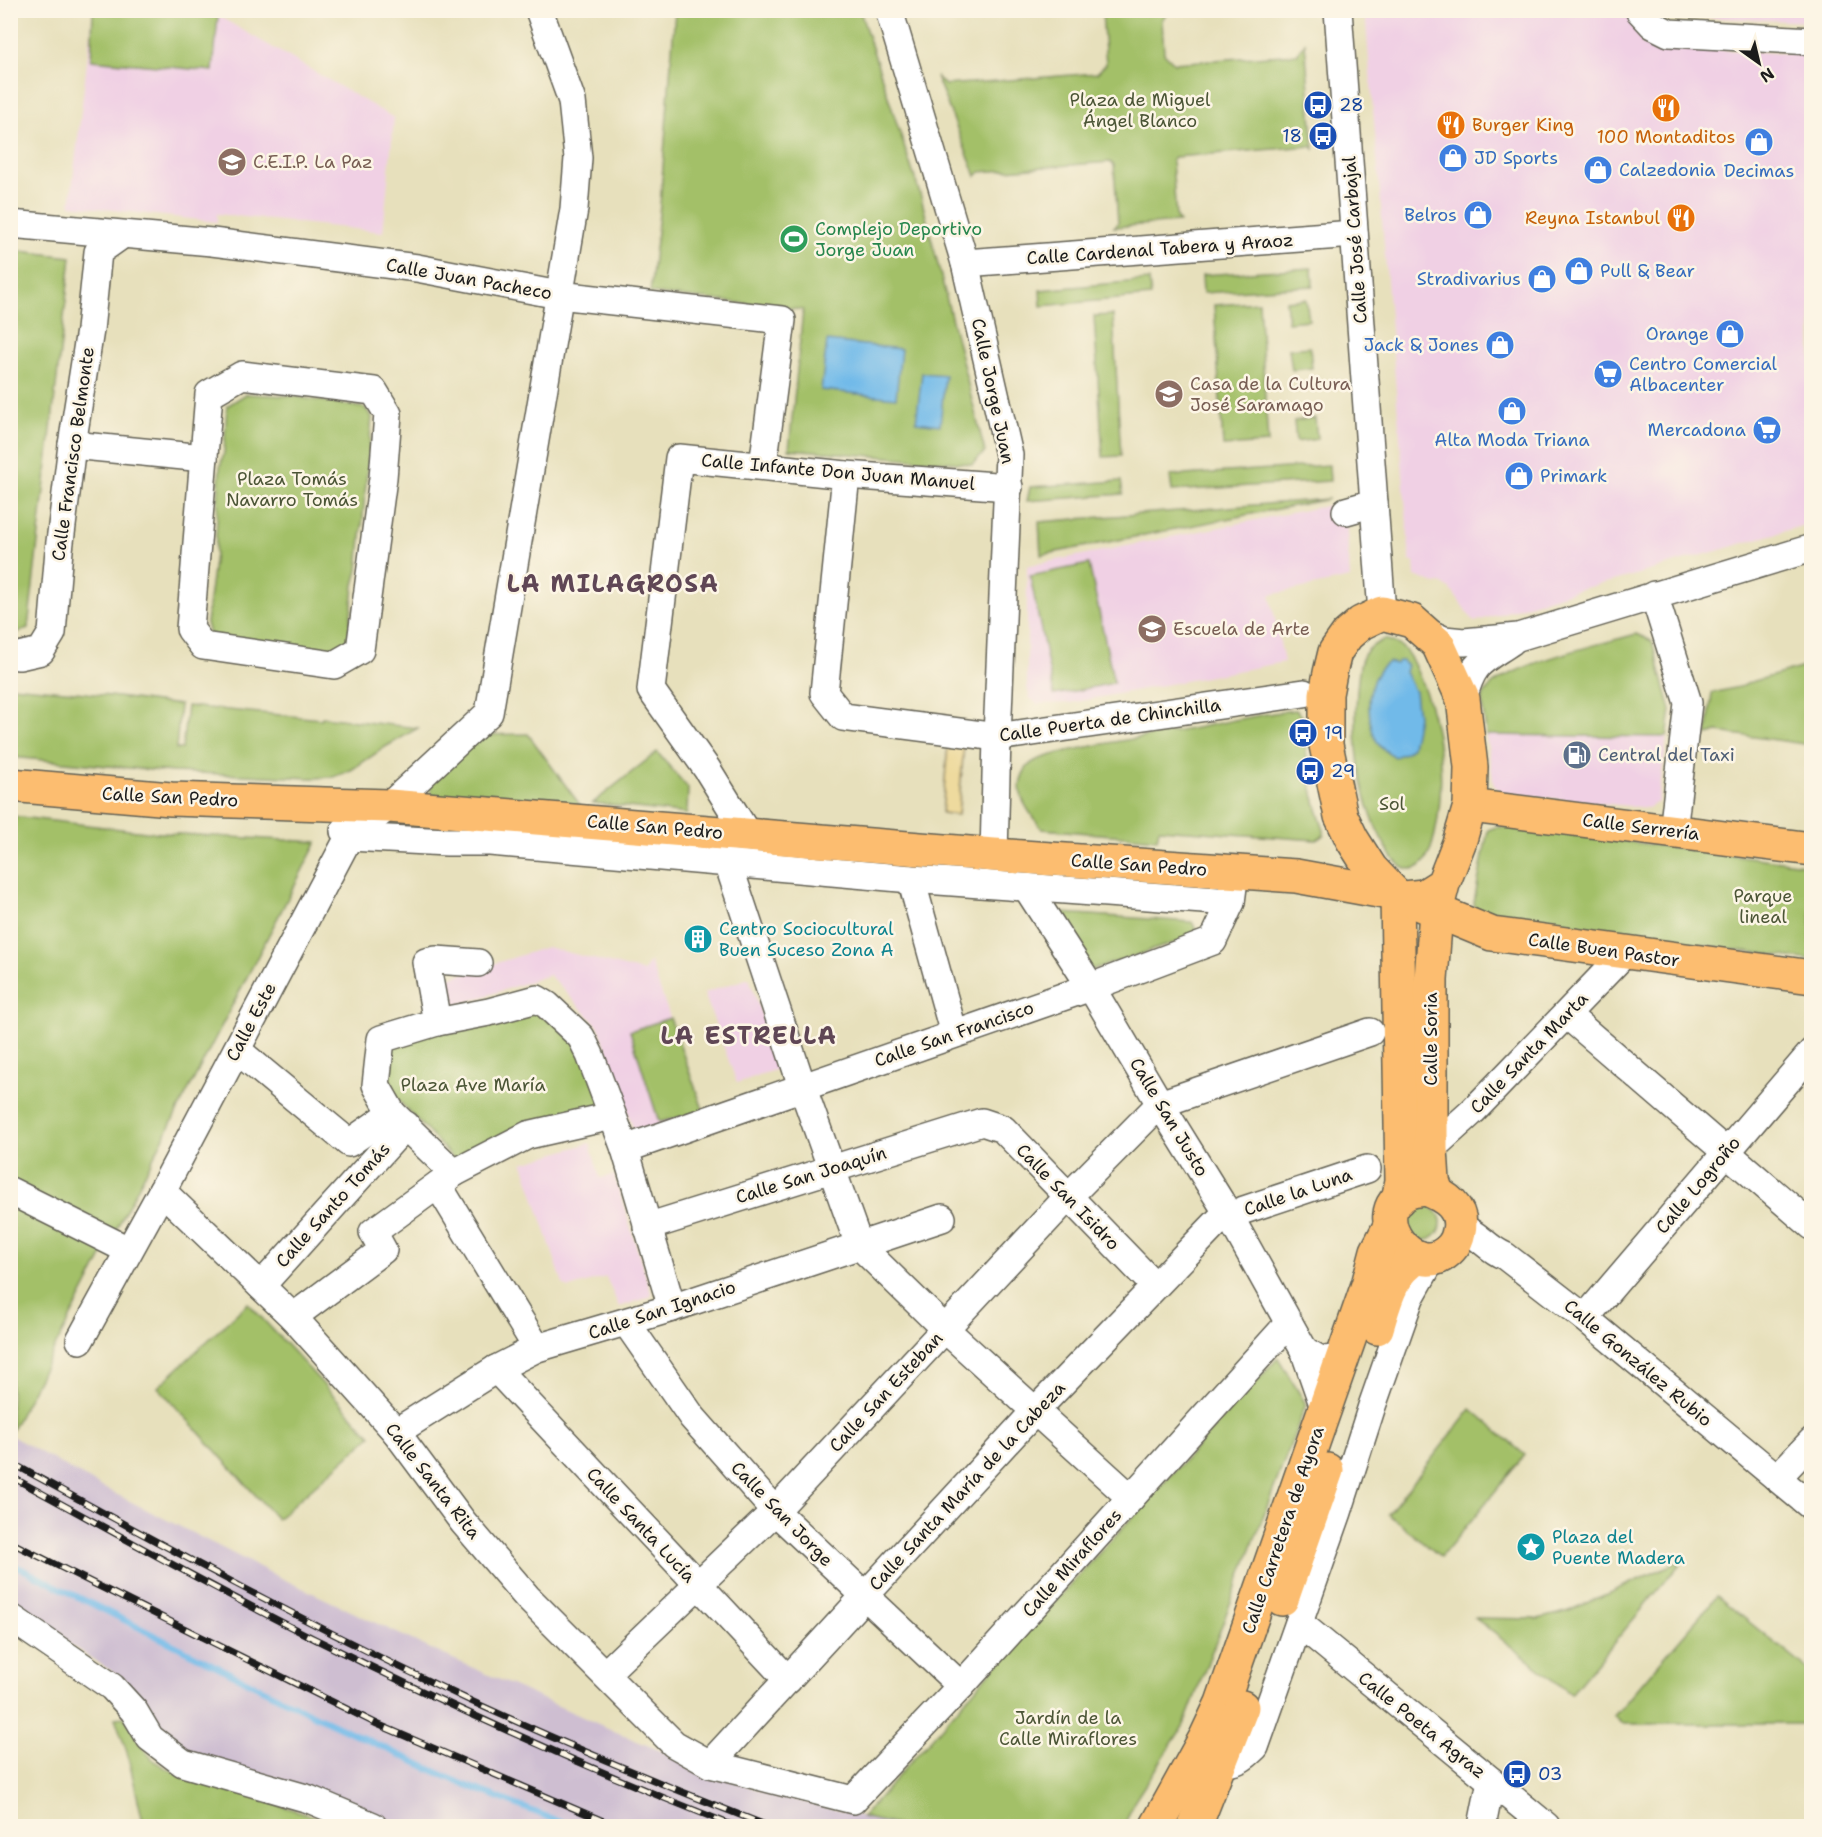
<svg xmlns="http://www.w3.org/2000/svg" width="1822" height="1837" font-family="'Shantell Sans',sans-serif">
<style>
.built{fill:#f0d0e4}
.industrial{fill:#cebed1}
.green{fill:#a3c067;stroke:#606e42;stroke-width:1.5}
.sand{fill:#eeda9e;stroke:#857b5d;stroke-width:1.5}
.water{fill:#71bae9;stroke:#466b82;stroke-width:1.5}
.lines{fill:none;stroke-linecap:round;stroke-linejoin:round}
.stream{stroke:#71bae9;stroke-width:6}
.minor-casing{stroke:#636154;stroke-width:30}
.major-casing{stroke:#636154;stroke-width:36}
.minor{stroke:#fff;stroke-width:27}
.major{stroke:#fcbd6f;stroke-width:33}
.rail-casing{stroke:#1c1c1c;stroke-width:7}
.rail{stroke:#fcf5e5;stroke-width:4.5;stroke-dasharray:14;stroke-linecap:butt}
.labels{text-anchor:middle;dominant-baseline:central;stroke-width:5;stroke-linejoin:round;paint-order:stroke}
.park-label{font-size:18px;fill:#4b5536;stroke:#fcf5e5}
.transit-label{font-size:18px;fill:#164399;stroke:#fcf5e5;text-anchor:start}
.food-label{font-size:18px;fill:#c56008;stroke:#fcf5e5;text-anchor:start}
.shop-label{font-size:18px;fill:#366cbe;stroke:#fcf5e5;text-anchor:start}
.education-label{font-size:18px;fill:#785e54;stroke:#fcf5e5;text-anchor:start}
.leisure-label{font-size:18px;fill:#27864d;stroke:#fcf5e5;text-anchor:start}
.street-label{font-size:18px;fill:#1c1c1c;stroke:#fcf5e5}
.service-label{font-size:18px;fill:#4e5e75;stroke:#fcf5e5;text-anchor:start}
.culture-label{font-size:18px;fill:#0d838f;stroke:#fcf5e5;text-anchor:start}
.district-label{font-size:24px;font-weight:bold;letter-spacing:1.5px;fill:#5f4655;stroke:#fcf5e5}
</style>
<rect width="100%" height="100%" fill="#fcf5e5"/>
<filter id="ink" filterUnits="userSpaceOnUse"><feTurbulence type="fractalNoise" baseFrequency=".0167" numOctaves="2"/><feDisplacementMap in="SourceGraphic" scale="12" xChannelSelector="R" yChannelSelector="G"/><feConvolveMatrix kernelMatrix="1 2 1 2 8 2 1 2 1" color-interpolation-filters="sRGB"/></filter>
<filter id="wash" filterUnits="userSpaceOnUse"><feTurbulence type="fractalNoise" baseFrequency=".008" numOctaves="4" result="noise"/><feDisplacementMap in="SourceGraphic" scale="24" xChannelSelector="R" yChannelSelector="G"/><feGaussianBlur stdDeviation="1.35" result="paint"/><feColorMatrix in="noise" values="0 0 0 0 0 0 0 0 0 0 0 0 0 0 0 0 0 1.4 0 .05"/><feComposite in="paint" operator="in"/></filter>
<g filter="url(#wash)">
<rect width="100%" height="100%" fill="#e7e0bc"/>
<g class="built">
<path d="M93,11H210L394,118L383,232L217,214V222L70,205Z"/>
<path d="M1365,11H1626L1643,45L1811,55V523L1625,578L1577,590L1474,622L1451,590L1441,583L1435,584L1415,576L1414,561H1410Z"/>
<path d="M1664,11H1811V22L1672,16Z"/>
<path d="M1345,502L1350,578L1270,595L1284,662L1070,703L1037,704L1030,698L1027,687V566Z"/>
<path d="M1486,735L1667,737L1658,802L1648,808L1503,793L1494,785Z"/>
<path d="M547,947L644,972L650,961L704,1112L635,1134L599,1027L549,975L446,1009L436,982Z"/>
<path d="M749,978L780,1068L737,1083L704,993Z"/>
<path d="M590,1143L600,1178L614,1175L652,1296L619,1307L606,1277L569,1288L563,1284L523,1163Z"/>
</g>
<path class="industrial" d="M10,1435L102,1487L279,1577L433,1650L632,1739L761,1791L901,1826H389L384,1823L197,1758L172,1743L147,1713L124,1679L34,1622L11,1604Z"/>
<g class="green">
<path d="M93,11H151L218,16L213,71L91,60Z"/>
<path d="M675,11H860L921,197L985,452L972,464L789,449L803,310L650,293L660,205Z"/>
<path d="M1099,11H1168L1162,20L1164,53L1174,63L1297,54L1305,43L1314,149L1311,146L1175,157L1172,160L1176,218L1180,222L1114,227L1118,223L1114,165L1110,162L980,172L976,176L936,76L945,85L1097,73L1106,64L1102,13Z"/>
<path d="M11,250L71,257L28,628L16,633L10,632Z"/>
<path d="M1312,268L1313,286L1203,293L1202,275Z"/>
<path d="M1149,280L1151,296L1041,306L1040,290Z"/>
<path d="M1306,299L1309,320L1288,322L1286,301Z"/>
<path d="M1259,302L1268,443L1223,446L1214,305Z"/>
<path d="M1113,315L1121,456L1103,457L1094,316Z"/>
<path d="M1310,347L1312,368L1292,370L1289,349Z"/>
<path d="M246,394L291,396L365,408L372,417L358,570L354,585L348,645L328,656L210,639L206,623L215,554L220,467L224,453L227,406Z"/>
<path d="M1315,418L1317,439L1296,442L1294,421Z"/>
<path d="M1329,465L1330,481L1172,491L1170,476Z"/>
<path d="M1121,481L1123,494L1027,501L1030,487Z"/>
<path d="M1329,499L1041,555L1039,522Z"/>
<path d="M1089,564L1114,683L1054,695L1030,576Z"/>
<path d="M1636,634L1652,641L1671,710L1667,737L1486,735C1486,726 1481,705 1483,697C1492,667 1606,643 1636,634Z"/>
<path d="M1385,639C1392,642 1400,644 1405,650C1412,658 1416,668 1420,678C1441,727 1446,782 1435,834C1432,846 1427,869 1411,869C1399,869 1393,858 1388,850C1359,804 1353,743 1357,691C1358,680 1358,665 1364,655C1369,647 1376,643 1385,639Z"/>
<path d="M1811,665V745L1718,732L1707,735L1712,693L1743,686L1751,682Z"/>
<path d="M11,686L86,693L180,705L176,749H182L187,706L321,719L322,717L418,728L387,746L351,770L333,777L312,778L173,772L11,757Z"/>
<path d="M1296,710L1303,717C1305,756 1310,793 1324,830V835L1316,840L1159,829L1157,839L1042,829C1028,811 1011,792 1026,769C1028,765 1033,762 1037,760C1074,747 1123,741 1162,734C1207,727 1251,715 1296,710Z"/>
<path d="M528,734L580,805L437,800C429,795 430,787 431,778L477,735Z"/>
<path d="M657,752L688,788L687,814L593,803Z"/>
<path d="M11,816L146,832L317,842L11,1432Z"/>
<path d="M1496,827H1514L1811,865V960L1481,915L1476,911L1474,903L1488,830Z"/>
<path d="M1048,912L1192,922L1199,935L1087,971Z"/>
<path d="M542,1004L581,1046L610,1114L461,1167L386,1087L394,1040Z"/>
<path d="M670,1018L704,1112L659,1122L630,1031Z"/>
<circle cx="1424" cy="1223" r="17"/>
<path d="M248,1303L371,1436L277,1519L158,1387Z"/>
<path d="M1278,1358L1306,1404L1184,1725L1134,1802L1124,1826H901L862,1817L975,1689Z"/>
<path d="M1471,1409L1525,1455L1441,1557L1388,1514Z"/>
<path d="M1684,1559L1571,1694L1475,1618L1538,1619L1569,1611Z"/>
<path d="M1717,1596L1811,1672V1724H1623L1614,1716Z"/>
<path d="M124,1717C136,1733 142,1753 159,1764C181,1779 220,1787 246,1794C278,1804 309,1815 341,1826H144L127,1752L115,1718Z"/>
</g>
<path class="sand" d="M948,744L964,745L958,815L942,813Z"/>
<g class="water">
<path d="M827,341L901,349L896,398L821,390Z"/>
<path d="M922,373L945,375L940,425L916,422Z"/>
<path d="M1399,661H1403L1407,666L1405,672L1415,692L1418,717L1412,747L1405,753L1395,757C1390,753 1382,750 1379,745C1367,727 1365,690 1378,672C1380,668 1385,665 1388,662L1396,664Z"/>
</g>
<g class="lines">
<path class="stream" d="M10,1563L316,1716L458,1782L571,1826"/>
</g>
</g>
<g filter="url(#ink)">
<g class="lines">
<g class="minor-casing">
<g id="minor">
<path d="M889,10L965,263L1009,455L997,737L994,855"/>
<path d="M1338,10L1382,613"/>
<path d="M1639,10L1653,25L1669,33L1812,41"/>
<path d="M10,224L212,242L417,268L559,295L782,320L763,466"/>
<path d="M965,263L1354,234"/>
<path d="M242,375L374,391L388,414L383,478L360,650L334,665L203,646L190,629L209,394Z"/>
<path d="M72,445L204,458"/>
<path d="M846,475L824,693L843,717L997,737L1304,693"/>
<path d="M1346,511L1374,503"/>
<path d="M1654,595L1688,703L1673,832"/>
<path d="M1424,631L1444,640L1464,642L1518,637L1812,548"/>
<path d="M10,655L19,656L41,651L52,633L59,550L72,445L90,330L98,252L122,235"/>
<path d="M1463,699C1473,661 1481,662 1512,641"/>
<path d="M344,831L349,837L447,842H490L911,879L1231,902"/>
<path d="M748,835L707,769L651,690L679,458L846,475L1009,487"/>
<path d="M728,863L802,1086L859,1245L945,1329L1131,1498"/>
<path d="M911,879L954,1034"/>
<path d="M1027,888L1091,987L1160,1104L1230,1217L1304,1350"/>
<path d="M1567,1015L1812,1226"/>
<path d="M437,1022L489,1012L537,999L547,1005L581,1037L590,1055L625,1149L672,1308"/>
<path d="M237,1050L349,1143L392,1113"/>
<path d="M625,1149L1091,987L1213,941L1231,902L1233,887"/>
<path d="M1431,1149L1473,1111L1625,953"/>
<path d="M454,1173L392,1113L376,1085L381,1039L437,1022L426,962L436,960L478,963"/>
<path d="M438,1185L537,1348"/>
<path d="M10,1191L128,1250"/>
<path d="M162,1191L293,1317L396,1432L463,1522L527,1597L674,1744L710,1764L853,1800L961,1686L1289,1323"/>
<path d="M1230,1217L1244,1210L1367,1169"/>
<path d="M647,1227L982,1122L1003,1129L1154,1285"/>
<path d="M1460,1227C1478,1233 1487,1249 1505,1256L1585,1318L1812,1507"/>
<path d="M261,1286L406,1125"/>
<path d="M293,1317L383,1250L373,1232L454,1173L528,1135L612,1116"/>
<path d="M1585,1318L1812,1052"/>
<path d="M626,1322L692,1417L775,1511L961,1686"/>
<path d="M80,1340L162,1191L349,837L389,806L489,713L574,209L578,158L572,101L539,10"/>
<path d="M496,1369L788,1680"/>
<path d="M1325,1410L1304,1350C1321,1361 1324,1363 1343,1355"/>
<path d="M396,1432L496,1369L537,1348L672,1308L942,1218"/>
<path d="M1777,1478L1812,1441"/>
<path d="M10,1617L112,1687L134,1711L150,1738L183,1763L309,1799L373,1826"/>
<path d="M1299,1623L1546,1826"/>
<path d="M605,1674L775,1511L1068,1197L1160,1104L1370,1032"/>
<path d="M1221,1763C1237,1763 1244,1758 1255,1747L1338,1512L1372,1406L1410,1298L1428,1266L1440,1256"/>
<path d="M710,1764L1036,1410L1227,1212"/>
<path d="M1482,1826L1491,1781"/>
</g>
</g>
<g class="major-casing">
<g id="major">
<path d="M10,785L171,799L389,806L994,855L1296,876L1395,894"/>
<path d="M1470,806L1812,849"/>
<path d="M1397,896L1402,1181L1398,1200"/>
<path d="M1417,903L1492,934L1812,977"/>
<path d="M1426,1189C1445,1196 1464,1208 1459,1231C1458,1237 1455,1244 1451,1248C1415,1287 1362,1212 1407,1193C1413,1190 1420,1190 1426,1189Z"/>
<path d="M1437,1193L1433,1181L1431,1149V980L1436,911L1443,884L1459,843L1470,806L1471,767L1463,699L1438,644L1412,621L1382,613L1361,623L1347,635L1335,652L1330,673L1326,694V745L1341,816L1352,839L1371,869L1397,896L1404,898L1424,896L1443,884"/>
<path d="M1377,1328C1386,1299 1391,1273 1418,1257"/>
<path d="M1282,1599L1327,1470"/>
<path d="M1157,1826L1206,1737L1222,1703L1368,1285L1377,1251L1390,1226"/>
<path d="M1195,1826L1242,1707"/>
</g>
</g>
<use href="#minor" class="minor"/>
<use href="#major" class="major"/>
<g class="rail-casing">
<g id="rail">
<path d="M10,1462C162,1545 314,1628 471,1701C569,1746 668,1787 768,1826"/>
<path d="M10,1476C114,1532 217,1591 323,1643C457,1710 594,1771 734,1826"/>
<path d="M10,1542L377,1724L615,1826"/>
</g>
</g>
<use href="#rail" class="rail"/>
</g>
</g>
<defs>
<g id="bus-disc" transform="scale(1.5)"><circle r="9.5" fill="#1a4fb4" stroke="#fcf5e5"/><path d="M-5-6H5V4H4V6H2V4H-2V6H-4V4H-5ZM-3.5-4V0h7V-4ZM-3.5 1.2v1.5H-2V1.2ZM2 1.2v1.5H3.5V1.2Z" fill="#fff"/></g>
<g id="restaurant-disc" transform="scale(1.5)"><circle r="9.5" fill="#e8710a" stroke="#fcf5e5"/><path d="M-5-6h1v4h1v-4h1v4h1v-4h1v5L-1.5 .5V6h-2V.5L-5-1ZM5-6V6H3V1.5H1.5Q1.5-4 5-6Z" fill="#fff"/></g>
<g id="shop-disc" transform="scale(1.5)"><circle r="9.5" fill="#3f7fe0" stroke="#fcf5e5"/><path d="M-5-2.5h2.3a2.7 3.5 0 0 1 5.4 0H5L5.5 6h-11ZM-1.5-2.5h3a1.5 2.3 0 0 0-3 0Z" fill="#fff"/></g>
<g id="school-disc" transform="scale(1.5)"><circle r="9.5" fill="#8d6e63" stroke="#fcf5e5"/><path d="M0-5L7-2L0 1L-7-2ZM-4 1L0 2.5L4 1V4Q0 6-4 4Z" fill="#fff"/></g>
<g id="stadium-disc" transform="scale(1.5)"><circle r="9.5" fill="#2e9e5b" stroke="#fcf5e5"/><path d="M0-5a6.5 5 0 1 0 0 10a6.5 5 0 1 0 0-10ZM-3.5-1.8h7v3.6h-7Z" fill="#fff"/></g>
<g id="supermarket-disc" transform="scale(1.5)"><circle r="9.5" fill="#3f7fe0" stroke="#fcf5e5"/><path d="M-6-5.5h2.5l.6 2H6L4.5 2H-2.5L-4.4-4H-6ZM-1.5 3.2a1.3 1.3 0 1 0 .1 0ZM3 3.2a1.3 1.3 0 1 0 .1 0Z" fill="#fff"/></g>
<g id="university-disc" transform="scale(1.5)"><circle r="9.5" fill="#8d6e63" stroke="#fcf5e5"/><path d="M0-5L7-2L0 1L-7-2ZM-4 1L0 2.5L4 1V4Q0 6-4 4Z" fill="#fff"/></g>
<g id="fuel-disc" transform="scale(1.5)"><circle r="9.5" fill="#5c6f8a" stroke="#fcf5e5"/><path d="M-5.5-6h7V0h2V4h1.3V-2.5L3-4.5l.8-.8L6-3V5H2.5V1h-1V6h-7ZM-4.2-4.7v3.2H.2V-4.7Z" fill="#fff"/></g>
<g id="building-disc" transform="scale(1.5)"><circle r="9.5" fill="#0f9aa8" stroke="#fcf5e5"/><path d="M-4-6H4V6H1V3H-1V6H-4ZM-2.5-4.3h1.7v1.8h-1.7ZM.8-4.3h1.7v1.8H.8ZM-2.5-1h1.7V.8h-1.7ZM.8-1h1.7V.8H.8Z" fill="#fff"/></g>
<g id="sight-disc" transform="scale(1.5)"><circle r="9.5" fill="#0f9aa8" stroke="#fcf5e5"/><path d="M0-6L1.8-2.2L6-1.7L2.9 1.2L3.7 5.4L0 3.3L-3.7 5.4L-2.9 1.2L-6-1.7L-1.8-2.2Z" fill="#fff"/></g>
</defs>
<g fill-rule="evenodd">
<use href="#bus-disc" x="1318" y="105"/>
<use href="#restaurant-disc" x="1666" y="108"/>
<use href="#restaurant-disc" x="1451" y="125"/>
<use href="#bus-disc" x="1323" y="136"/>
<use href="#shop-disc" x="1759" y="142"/>
<use href="#shop-disc" x="1453" y="158"/>
<use href="#school-disc" x="232" y="162"/>
<use href="#shop-disc" x="1598" y="170"/>
<use href="#shop-disc" x="1478" y="215"/>
<use href="#restaurant-disc" x="1681" y="218"/>
<use href="#stadium-disc" x="794" y="239"/>
<use href="#shop-disc" x="1579" y="271"/>
<use href="#shop-disc" x="1542" y="279"/>
<use href="#shop-disc" x="1730" y="334"/>
<use href="#shop-disc" x="1500" y="345"/>
<use href="#supermarket-disc" x="1608" y="374"/>
<use href="#university-disc" x="1169" y="394"/>
<use href="#shop-disc" x="1512" y="411"/>
<use href="#supermarket-disc" x="1767" y="430"/>
<use href="#shop-disc" x="1519" y="476"/>
<use href="#university-disc" x="1152" y="629"/>
<use href="#bus-disc" x="1303" y="733"/>
<use href="#fuel-disc" x="1577" y="755"/>
<use href="#bus-disc" x="1310" y="771"/>
<use href="#building-disc" x="698" y="939"/>
<use href="#sight-disc" x="1531" y="1547"/>
<use href="#bus-disc" x="1517" y="1774"/>
</g>
<g class="labels">
<g class="park-label">
<text x="1140" y="100">Plaza de Miguel<tspan x="1140" dy="21">Ángel Blanco</tspan></text>
<text x="292" y="479">Plaza Tomás<tspan x="292" dy="21">Navarro Tomás</tspan></text>
<text x="1392" y="804">Sol</text>
<text x="1763" y="896">Parque<tspan x="1763" dy="21">lineal</tspan></text>
<text x="473" y="1085">Plaza Ave María</text>
<text x="1068" y="1718">Jardín de la<tspan x="1068" dy="21">Calle Miraflores</tspan></text>
</g>
<g class="transit-label">
<text x="1339" y="105">28</text>
<text x="1302" y="136" text-anchor="end">18</text>
<text x="1324" y="733">19</text>
<text x="1331" y="771">29</text>
<text x="1538" y="1774">03</text>
</g>
<g class="food-label">
<text x="1472" y="125">Burger King</text>
<text x="1666" y="137" text-anchor="middle">100 Montaditos</text>
<text x="1660" y="218" text-anchor="end">Reyna Istanbul</text>
</g>
<g class="shop-label">
<text x="1474" y="158">JD Sports</text>
<text x="1619" y="170">Calzedonia</text>
<text x="1759" y="171" text-anchor="middle">Decimas</text>
<text x="1457" y="215" text-anchor="end">Belros</text>
<text x="1600" y="271">Pull &amp; Bear</text>
<text x="1521" y="279" text-anchor="end">Stradivarius</text>
<text x="1709" y="334" text-anchor="end">Orange</text>
<text x="1479" y="345" text-anchor="end">Jack &amp; Jones</text>
<text x="1629" y="364">Centro Comercial<tspan x="1629" dy="21">Albacenter</tspan></text>
<text x="1746" y="430" text-anchor="end">Mercadona</text>
<text x="1512" y="440" text-anchor="middle">Alta Moda Triana</text>
<text x="1540" y="476">Primark</text>
</g>
<g class="education-label">
<text x="253" y="162">C.E.I.P. La Paz</text>
<text x="1190" y="384">Casa de la Cultura<tspan x="1190" dy="21">José Saramago</tspan></text>
<text x="1173" y="629">Escuela de Arte</text>
</g>
<g class="leisure-label">
<text x="815" y="229">Complejo Deportivo<tspan x="815" dy="21">Jorge Juan</tspan></text>
</g>
<g class="street-label">
<text transform="translate(1355 240) rotate(-94)">Calle José Carbajal</text>
<text transform="translate(1160 249) rotate(-4)">Calle Cardenal Tabera y Araoz</text>
<text transform="translate(469 279) rotate(10)">Calle Juan Pacheco</text>
<text transform="translate(993 391) rotate(78)">Calle Jorge Juan</text>
<text transform="translate(73 454) rotate(-82)">Calle Francisco Belmonte</text>
<text transform="translate(838 472) rotate(5)">Calle Infante Don Juan Manuel</text>
<text transform="translate(1110 720) rotate(-8)">Calle Puerta de Chinchilla</text>
<text transform="translate(170 797) rotate(3)">Calle San Pedro</text>
<text transform="translate(655 827) rotate(5)">Calle San Pedro</text>
<text transform="translate(1641 827) rotate(7)">Calle Serrería</text>
<text transform="translate(1139 865) rotate(4)">Calle San Pedro</text>
<text transform="translate(1604 950) rotate(8)">Calle Buen Pastor</text>
<text transform="translate(251 1022) rotate(-62)">Calle Este</text>
<text transform="translate(954 1034) rotate(-19)">Calle San Francisco</text>
<text transform="translate(1431 1039) rotate(-90)">Calle Soria</text>
<text transform="translate(1529 1053) rotate(-46)">Calle Santa Marta</text>
<text transform="translate(1169 1117) rotate(59)">Calle San Justo</text>
<text transform="translate(811 1175) rotate(-17)">Calle San Joaquín</text>
<text transform="translate(1698 1185) rotate(-50)">Calle Logroño</text>
<text transform="translate(1298 1192) rotate(-19)">Calle la Luna</text>
<text transform="translate(1068 1197) rotate(46)">Calle San Isidro</text>
<text transform="translate(333 1205) rotate(-48)">Calle Santo Tomás</text>
<text transform="translate(662 1310) rotate(-18)">Calle San Ignacio</text>
<text transform="translate(1638 1363) rotate(40)">Calle González Rubio</text>
<text transform="translate(886 1392) rotate(-47)">Calle San Esteban</text>
<text transform="translate(433 1481) rotate(52)">Calle Santa Rita</text>
<text transform="translate(967 1486) rotate(-47)">Calle Santa María de la Cabeza</text>
<text transform="translate(782 1514) rotate(46)">Calle San Jorge</text>
<text transform="translate(641 1525) rotate(47)">Calle Santa Lucía</text>
<text transform="translate(1283 1530) rotate(-71)">Calle Carretera de Ayora</text>
<text transform="translate(1072 1563) rotate(-48)">Calle Miraflores</text>
<text transform="translate(1422 1725) rotate(39)">Calle Poeta Agraz</text>
</g>
<g class="service-label">
<text x="1598" y="755">Central del Taxi</text>
</g>
<g class="culture-label">
<text x="719" y="929">Centro Sociocultural<tspan x="719" dy="21">Buen Suceso Zona A</tspan></text>
<text x="1552" y="1537">Plaza del<tspan x="1552" dy="21">Puente Madera</tspan></text>
</g>
<g class="district-label">
<text x="613" y="584">LA MILAGROSA</text>
<text x="749" y="1036">LA ESTRELLA</text>
</g>
</g>
<rect width="1822" height="1837" fill="none" stroke="#fcf5e5" stroke-width="36"/>
<g transform="translate(1759 63) rotate(146)" stroke="#fcf5e5" stroke-width="4.5" paint-order="stroke">
<path d="M0-4.5L10 22L0 15L-10 22Z" fill="#1c1c1c"/>
<text y="-9" font-size="16" font-weight="bold" text-anchor="middle" fill="#1c1c1c">N</text>
</g>
</svg>
